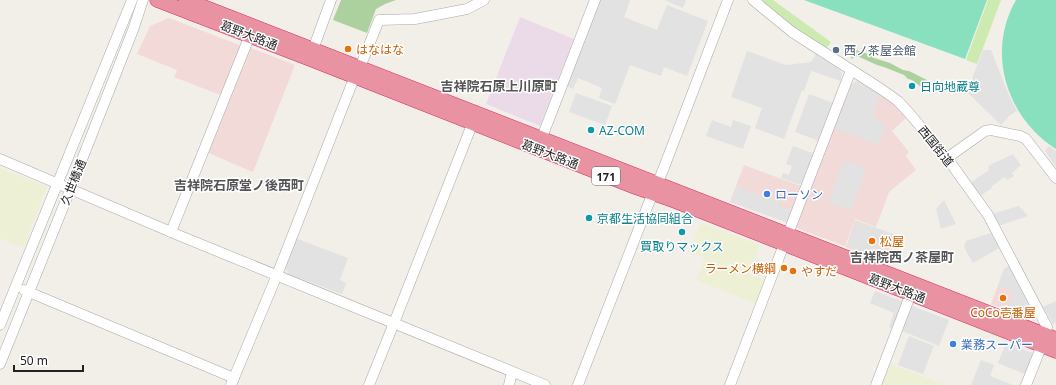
<svg xmlns="http://www.w3.org/2000/svg" width="1056" height="385" font-family="'Noto Sans','Noto Sans JP',sans-serif">
<style>
.commercial{fill:#f2dad9}
.industrial{fill:#ebdbe8}
.farmland{fill:#eef0d5}
.grass{fill:#cdebb0}
.forest{fill:#add19e}
.pitch{fill:#88e0be}
.parking{fill:#e2e2e2}
.lines{fill:none;stroke-linecap:round;stroke-linejoin:round}
.minor-casing{stroke:#a9a9a9;stroke-width:11}
.highway-casing{stroke:#dc2a67;stroke-width:15}
.minor{stroke:#fff;stroke-width:10}
.highway{stroke:#e892a2;stroke-width:14}
.food-dot{fill:#e8710a;stroke:#fff;stroke-width:1.5}
.service-dot{fill:#5c6f8a;stroke:#fff;stroke-width:1.5}
.culture-dot{fill:#0f9aa8;stroke:#fff;stroke-width:1.5}
.shop-dot{fill:#3f7fe0;stroke:#fff;stroke-width:1.5}
.labels{text-anchor:middle;dominant-baseline:central;stroke-width:3;stroke-linejoin:round;paint-order:stroke}
.shield{fill:#fff;stroke:#646464;stroke-width:1}
.shield-label{font-size:11px;font-weight:bold;fill:#222}
.street-label{font-size:12px;fill:#222;stroke:#fff}
.food-label{font-size:12px;fill:#c56008;stroke:#fff;text-anchor:start}
.service-label{font-size:12px;fill:#4e5e75;stroke:#fff;text-anchor:start}
.culture-label{font-size:12px;fill:#0d838f;stroke:#fff;text-anchor:start}
.shop-label{font-size:12px;fill:#366cbe;stroke:#fff;text-anchor:start}
.neighbourhood-label{font-size:13px;font-weight:bold;fill:#555;stroke:#fff}
</style>
<rect width="100%" height="100%" fill="#f2efe9"/>
<g class="commercial">
<path d="M169,18L242,46L223,96L174,77L177,70L137,54L150,26Z"/>
<path d="M248,47L295,65L253,172L206,152Z"/>
<path d="M857,81L882,94L898,108L907,117L892,131L909,152L906,156L916,170L889,192L876,227L855,219L845,246L797,228L796,226L851,85Z"/>
<path d="M744,165L803,187L789,223L730,202Z"/>
<path d="M855,220L898,236L889,263L846,247Z"/>
<path d="M1009,266L1038,317L1035,321L991,304L1004,269Z"/>
</g>
<path class="industrial" d="M520,17L574,39L540,126L486,104Z"/>
<g class="farmland">
<path d="M0,168L47,187L23,248L0,238Z"/>
<path d="M701,223L760,245L749,274L765,280L756,304L696,280L705,258L689,252Z"/>
<path d="M889,363L945,385H881Z"/>
</g>
<g class="grass">
<path d="M760,0H773L831,42L826,49L799,31Z"/>
<path d="M988,0H1001L977,64L966,60Z"/>
</g>
<g class="forest">
<path d="M341,0H396L385,4L376,9L367,33L333,20Z"/>
<path d="M844,49L851,53L856,50L871,55L874,58L890,63L903,70L909,71L927,80L926,87L920,86L912,80L908,79L904,75L884,67L877,65L857,56L852,59C850,55 846,53 844,49Z"/>
</g>
<g class="pitch">
<path d="M804,0H987L965,59Z"/>
<path d="M1016,0H1056V149C1006,117 986,52 1016,0Z"/>
</g>
<g class="parking">
<path d="M599,0H630L624,17L657,30L667,5L708,21L687,76L664,67L661,76L630,65L615,104L599,98L602,88L578,78L573,89L566,86Z"/>
<path d="M664,0H686L683,8Z"/>
<path d="M983,50H991L1008,93L1017,111L1010,115L1001,125L967,92Z"/>
<path d="M747,51L786,65L811,62L816,54L840,70L842,74L841,80V81L811,71L804,91L802,90L784,139L755,128L762,108L731,97Z"/>
<path d="M858,82L880,95L873,114L885,126L878,145L835,128L852,85Z"/>
<path d="M576,93L612,106L605,125L569,112Z"/>
<path d="M809,94L833,103L819,141L795,132Z"/>
<path d="M712,120L731,127L733,120L751,126L743,149L706,136Z"/>
<path d="M793,146L815,154L803,186L781,178L783,173L789,175L792,166L786,164Z"/>
<path d="M1049,146L1056,151V167L1045,151Z"/>
<path d="M1013,154L1021,165L1012,173L1014,176L1007,180L1004,177L991,187L992,188L980,196L970,183L989,170L988,166Z"/>
<path d="M847,161L863,167L865,173L851,210L828,202L842,165Z"/>
<path d="M737,187L781,202L779,207L793,211L789,223L731,202Z"/>
<path d="M944,200L956,224L941,229L936,209Z"/>
<path d="M1019,206L1028,216L998,226L992,214Z"/>
<path d="M856,221L897,236L895,244L881,239L875,256L847,246Z"/>
<path d="M991,233L999,248L973,263L964,247L966,241Z"/>
<path d="M295,238L348,258L340,280L346,283L342,294L288,274L285,266Z"/>
<path d="M1009,266L1038,317L1035,321L1007,310L1014,292L998,286L1004,269Z"/>
<path d="M875,291L904,302L893,329L889,327L894,313L870,303Z"/>
<path d="M1056,301V322L1053,324L1043,307Z"/>
<path d="M912,306L949,320L939,346L902,331Z"/>
<path d="M909,336L934,346L923,374L898,365Z"/>
<path d="M1006,343L1033,353L1025,374L998,363Z"/>
<path d="M981,360L994,365L990,376L1013,385H971Z"/>
</g>
<g class="lines">
<g class="minor-casing">
<g id="minor">
<path d="M753,0L792,32L881,89L898,101L909,113L947,158L988,215L1047,327L1046,335L1026,385"/>
<path d="M311,55L331,0"/>
<path d="M539,145L595,0"/>
<path d="M947,158L985,131L991,130L1020,136L1026,139L1056,178"/>
<path d="M0,159L178,235L545,385"/>
<path d="M171,232L252,30"/>
<path d="M24,290L234,378"/>
<path d="M0,325L132,0"/>
<path d="M0,364L70,190L133,30L143,0"/>
<path d="M231,385L277,275L351,86L363,60L379,20L415,19L467,9L484,0"/>
<path d="M369,385L394,323L475,117"/>
<path d="M509,385L512,372"/>
<path d="M578,385L648,205L663,170L728,0"/>
<path d="M730,385L851,70"/>
<path d="M876,385L913,288"/>
</g>
</g>
<g class="highway-casing">
<g id="highway">
<path d="M157,0L310,59L635,187L675,201L1056,351"/>
<path d="M186,0L1056,339"/>
</g>
</g>
<use href="#minor" class="minor"/>
<use href="#highway" class="highway"/>
</g>
<g class="food-dot">
<circle cx="348" cy="49" r="4"/>
<circle cx="872" cy="241" r="4"/>
<circle cx="784" cy="268" r="4"/>
<circle cx="793" cy="271" r="4"/>
<circle cx="1003" cy="298" r="4"/>
</g>
<circle class="service-dot" cx="836" cy="50" r="4"/>
<g class="culture-dot">
<circle cx="912" cy="86" r="4"/>
<circle cx="591" cy="130" r="4"/>
<circle cx="589" cy="218" r="4"/>
<circle cx="682" cy="232" r="4"/>
</g>
<g class="shop-dot">
<circle cx="767" cy="194" r="4"/>
<circle cx="953" cy="344" r="4"/>
</g>
<g class="labels">
<rect class="shield" x="592" y="167" width="28" height="18" rx="3"/>
<g class="shield-label">
<text x="606" y="176">171</text>
</g>
<g class="street-label">
<text transform="translate(249 35) rotate(21)">葛野大路通</text>
<text transform="translate(936 146) rotate(51)">西国街道</text>
<text transform="translate(550 154) rotate(21)">葛野大路通</text>
<text transform="translate(73 182) rotate(-68)">久世橋通</text>
<text transform="translate(897 288) rotate(21)">葛野大路通</text>
</g>
<g class="food-label">
<text x="356" y="49">はなはな</text>
<text x="880" y="241">松屋</text>
<text x="776" y="268" text-anchor="end">ラーメン横綱</text>
<text x="801" y="271">やすだ</text>
<text x="1003" y="312" text-anchor="middle">CoCo壱番屋</text>
</g>
<g class="service-label">
<text x="844" y="50">西ノ茶屋会館</text>
</g>
<g class="culture-label">
<text x="920" y="86">日向地蔵尊</text>
<text x="599" y="130">AZ-COM</text>
<text x="597" y="218">京都生活協同組合</text>
<text x="682" y="246" text-anchor="middle">買取りマックス</text>
</g>
<g class="shop-label">
<text x="775" y="194">ローソン</text>
<text x="961" y="344">業務スーパー</text>
</g>
<g class="neighbourhood-label">
<text x="499" y="86">吉祥院石原上川原町</text>
<text x="239" y="185">吉祥院石原堂ノ後西町</text>
<text x="902" y="257">吉祥院西ノ茶屋町</text>
</g>
</g>
<path d="M14 365v6h69v-6" fill="none" stroke="#222222" stroke-width="2"/>
<text x="20" y="365" font-size="12" fill="#222222" stroke="#ffffff" stroke-width="3" paint-order="stroke">50 m</text>
</svg>
